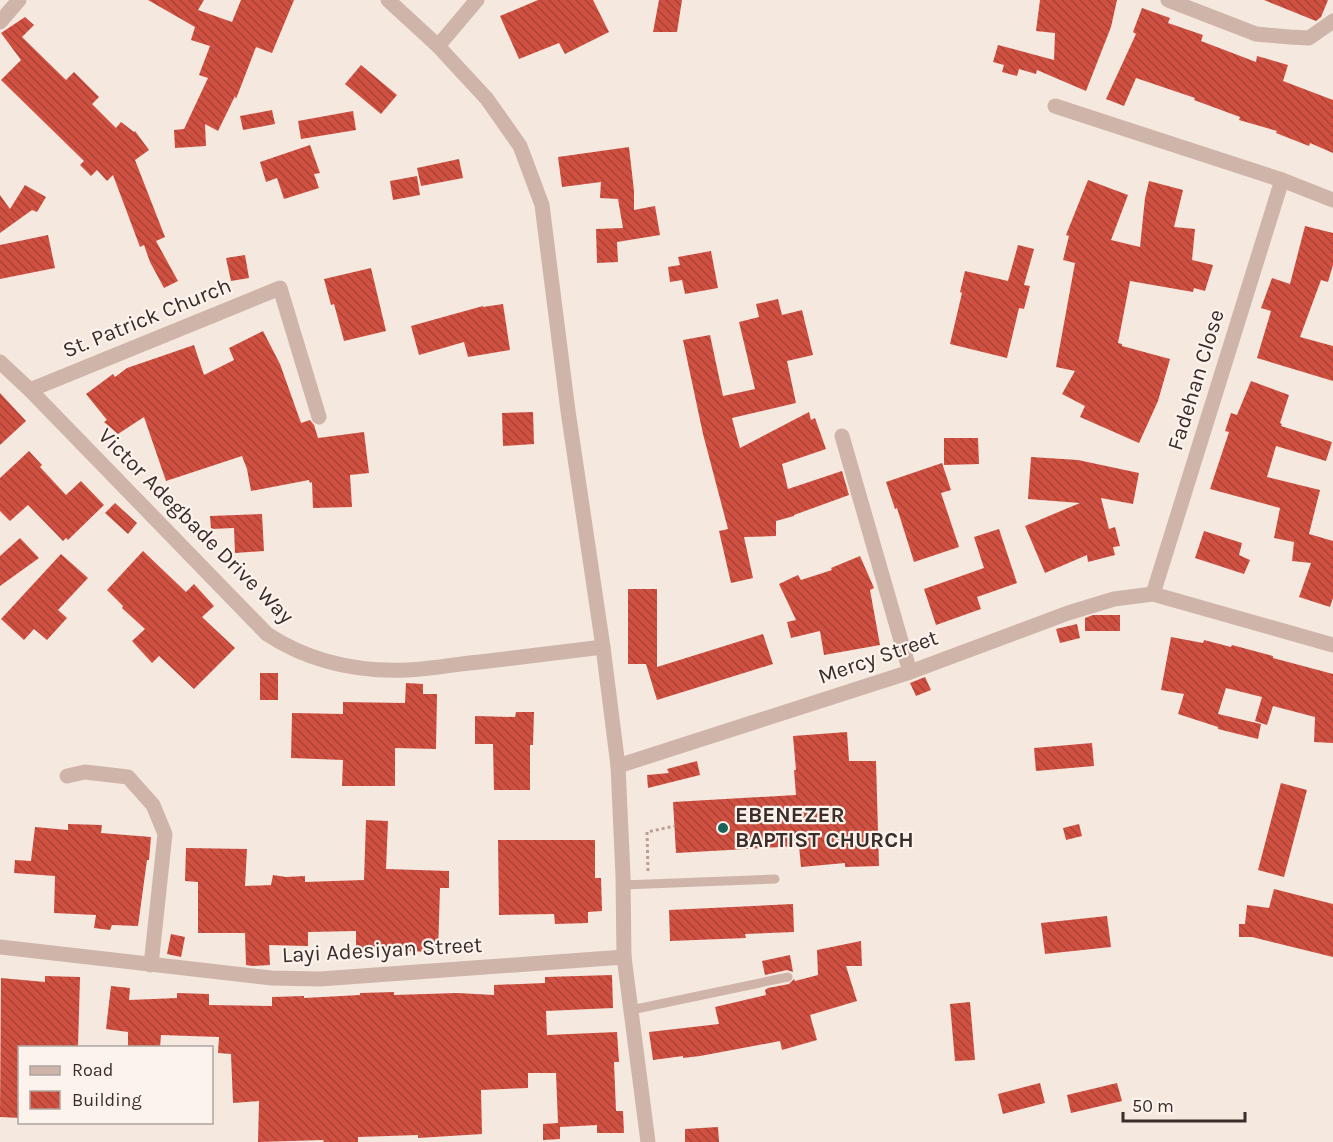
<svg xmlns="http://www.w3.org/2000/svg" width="1333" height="1142" font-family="Karla,sans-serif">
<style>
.building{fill:url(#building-back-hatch)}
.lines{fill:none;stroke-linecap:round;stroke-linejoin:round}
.path{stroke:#bb9f93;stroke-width:3;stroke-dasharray:3 3;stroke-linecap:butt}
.lane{stroke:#cfb5a9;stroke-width:9}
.street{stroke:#cfb5a9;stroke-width:15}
.poi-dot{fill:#1b615c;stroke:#fcf3ec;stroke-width:2}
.labels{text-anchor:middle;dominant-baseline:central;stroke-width:4.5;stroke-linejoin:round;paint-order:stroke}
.street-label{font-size:22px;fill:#3b2d2a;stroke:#fcf3ec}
.poi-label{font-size:22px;font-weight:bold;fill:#3b2d2a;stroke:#fcf3ec;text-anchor:start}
</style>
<defs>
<pattern id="building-back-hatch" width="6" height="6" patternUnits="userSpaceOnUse" patternTransform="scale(1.5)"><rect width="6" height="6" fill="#d05142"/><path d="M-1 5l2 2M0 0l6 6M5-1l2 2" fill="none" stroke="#aa4437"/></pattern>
</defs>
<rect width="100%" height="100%" fill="#f5e8df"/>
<g class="building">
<path d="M148,0H204L198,10L232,22L241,0H294L272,53L256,47L236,99L235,96L218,131L205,124L206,146L175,148L174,130L184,129L208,78L199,75L210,46L191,40L195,27Z"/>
<path d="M538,0H593L609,32L565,54L559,43L519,59L500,16Z"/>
<path d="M659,0H682L677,32H653Z"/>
<path d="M1040,0H1117L1111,27L1086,91L1037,70L1036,74L1019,69L1017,76L1002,72L1004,65L993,62L998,45L1054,60L1055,33L1036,31Z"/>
<path d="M1264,0H1328L1321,17L1316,21Z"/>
<path d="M1142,8L1170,18L1168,23L1203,35L1201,41L1256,62L1257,56L1288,65L1283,81L1333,100V153L1310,143L1309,146L1276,133L1277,131L1239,120L1240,117L1194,100L1195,98L1136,78L1124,106L1106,99L1136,34L1133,32Z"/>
<path d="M25,17L34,25L22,37L66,80L74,72L99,97L92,104L116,128L121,122L134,132L135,131L149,150L135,160L165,237L156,241L178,281L164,288L150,262L144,245L140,247L113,175L107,181L97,170L91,176L80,165L84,161L1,80L21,60L1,33Z"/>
<path d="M361,65L397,95L381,114L345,84Z"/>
<path d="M272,110L275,124L243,130L240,116Z"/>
<path d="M353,111L356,130L301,139L298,121Z"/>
<path d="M310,145L320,173L314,174L319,188L284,199L277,178L266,182L260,162Z"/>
<path d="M629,147L634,191V210L655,206L660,235L617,242L618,262L597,263L596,229L623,228L618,199L600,198L601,182L562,187L558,157Z"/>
<path d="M459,159L463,178L421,186L417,168Z"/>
<path d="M417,176L420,195L393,200L390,181Z"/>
<path d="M1088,180L1128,195L1111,240L1140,247L1145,198L1149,181L1183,190L1174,227L1195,229L1192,260L1213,265L1205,291L1194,288L1193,292L1130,281L1118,343L1122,344V346L1170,359L1158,401L1139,443L1080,417L1085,406L1062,394L1075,371L1056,367L1075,263L1063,260L1069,236L1066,235Z"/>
<path d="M25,185L46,197L37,212L32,210L0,233V195L10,209Z"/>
<path d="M1305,226L1333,233V265L1328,282L1321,280L1300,337L1333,346V381L1257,358L1271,311L1261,308L1272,278L1290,284Z"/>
<path d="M48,235L55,268L0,279V245Z"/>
<path d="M1018,245L1034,249L1024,285L1030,286L1024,309L1019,308L1007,358L950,344L962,293L960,292L965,271L1008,281Z"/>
<path d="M711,251L718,288L685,294L682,280L670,282L668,267L680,265L678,257Z"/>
<path d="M245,255L249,278L231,281L226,258Z"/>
<path d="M371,268L386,331L344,341L334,304L331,305L324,279Z"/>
<path d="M778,299L782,315L802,310L813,355L787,361L796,403L732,418L740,448L809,412L811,420L815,418L826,449L782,464L788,489L842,471L849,495L794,515V516L776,521V536L744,537L753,578L731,583L719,531L728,529L703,434L683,340L710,335L723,396L755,389L739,322L759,317L756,304Z"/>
<path d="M503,304L510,350L468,357L464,342L419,355L411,326L483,306V307Z"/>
<path d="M263,331L280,364L301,423L310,420L314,425L318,438L364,432L369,473L350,475L352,507L313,508L312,482L310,483L309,480L251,491L247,469L242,456L166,481L144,417L118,434L104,422L107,420L86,394L113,374L115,377L127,368L194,345L204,375L234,360L229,348Z"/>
<path d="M1251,381L1289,395L1280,423L1282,424L1281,426L1332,442L1326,461L1276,446L1267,477L1320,490L1309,534L1333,541V598L1330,607L1299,597L1311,563L1292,561L1294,542L1274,538L1280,508L1210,489L1229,432L1225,431L1231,413L1237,415Z"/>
<path d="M0,393L26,421L0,445Z"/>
<path d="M533,412L534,444L503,446L502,413Z"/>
<path d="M944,438H978L979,464L944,465Z"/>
<path d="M29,451L42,465L40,467L66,495L81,481L104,505L68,540L66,538L63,541L28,505L10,521L0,511V478Z"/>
<path d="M1031,457L1078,460L1139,473L1133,504L1101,498L1109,529L1115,527L1120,546L1113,547L1115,555L1088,562L1087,555L1045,573L1025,526L1080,503L1028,499Z"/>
<path d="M942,463L951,490L941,493L959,547L914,562L897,508L895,509L886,482Z"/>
<path d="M115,503L137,523L128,534L105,513Z"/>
<path d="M262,514L264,551L235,553L234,528L211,529L210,516Z"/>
<path d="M999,529L1017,583L977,597L981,609L936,625L924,589L984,568L974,537Z"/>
<path d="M1204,531L1242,543L1239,555L1250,560L1244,574L1195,558Z"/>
<path d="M20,538L39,558L0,586V556Z"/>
<path d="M143,551L186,592L194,584L214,606L202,617L235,648L194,689L159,656L152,663L132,641L145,629L122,608L123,606L107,590Z"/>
<path d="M61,554L88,578L58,610L67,618L47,640L34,629L24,640L1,619Z"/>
<path d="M860,556L874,588L870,590L880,645L824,655L820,631L791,638L787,622L796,620L779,584L798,575L801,580L832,570L831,568Z"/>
<path d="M628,589H657V667L763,634L773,664L657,700L646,664H628Z"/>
<path d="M1093,615H1120V631H1085V618Z"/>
<path d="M1077,624L1080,638L1060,643L1056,629Z"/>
<path d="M1171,637L1203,643L1204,640L1231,647L1232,645L1273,656V658L1333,674V743L1314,742L1315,717L1273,706L1267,725L1255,721L1262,697L1226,688L1218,714L1261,724L1258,739L1218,729V727L1178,714L1184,694L1161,690Z"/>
<rect x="260" y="673" width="18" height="27"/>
<path d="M925,677L931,690L916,696L910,683Z"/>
<path d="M406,683L423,684V694H437L436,749L395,748V786H342L343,760L291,758L292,713L343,714V702L405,703Z"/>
<path d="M516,712H534L533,745H530V790H494L493,744H475V716L515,717Z"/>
<path d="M847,732L849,761H876L879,866L845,867V863L801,867L799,846L676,853L673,802L796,795L794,770H796L793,736Z"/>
<path d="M1092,743L1094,766L1036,771L1034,748Z"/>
<path d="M697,761L700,775L648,788L647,775L669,773L667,769Z"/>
<path d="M1281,783L1307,790L1284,877L1258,870Z"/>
<path d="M366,820L388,821L386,869L449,871V888H440L438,952L400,951V947L356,948V931L308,932V946L269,945L270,965L252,966L246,965L245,933H198V882L185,881L186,848L247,849L245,886L271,885L273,875L286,877L305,876V882L364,880Z"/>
<path d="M68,824L102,825L101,833L151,837L149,860H147L138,926L112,925L110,930L94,928L96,915L54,913L55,876L14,873L15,860L31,861L35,827L68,830Z"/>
<path d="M1079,824L1082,836L1066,840L1063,828Z"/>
<path d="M498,840H595V878H601L602,911L588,912V923L555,924L554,914L499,915Z"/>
<path d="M1274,889L1333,904V957L1252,937H1239V924H1245L1247,905L1269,908Z"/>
<path d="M793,904L794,932L745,934L746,938L670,941L669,910Z"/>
<path d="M1107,916L1111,947L1045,954L1041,923Z"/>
<path d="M171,934L185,937L181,957L167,954Z"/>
<path d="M861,941L862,966H846L857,1001L810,1015L817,1040L782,1050L780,1041L700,1056L683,1058V1056L653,1060L649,1032L719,1024L715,1007L766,995L765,990L768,988L789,984L794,979L795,981L818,975L817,950Z"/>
<path d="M790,955L793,972L787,970L765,975L762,961Z"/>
<path d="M612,975L613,1008L546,1011L547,1035L617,1032L619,1062H614L616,1111H623L624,1133H597V1125L560,1127V1139L543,1140V1124L558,1123L556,1073H528V1088L481,1090L482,1134L418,1138V1135L358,1137V1142H324L323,1140L258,1142L259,1101L233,1103L231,1054L218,1053L219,1037L161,1035L160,1047H128V1032L106,1029L111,986L130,988L129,1000L177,998V993L209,994V1005L272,1006V997L304,996V998L360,995V993L394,992V995L457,993L494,995V985L545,983V977Z"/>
<path d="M45,976L80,977L78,1047H20V1118L0,1117L1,978L45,982Z"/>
<path d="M970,1002L975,1060L955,1061L950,1004Z"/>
<path d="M1040,1083L1045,1103L1003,1114L998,1094Z"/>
<path d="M1117,1083L1122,1101L1071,1113L1067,1095Z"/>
<path d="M718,1127L719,1142H685V1129Z"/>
</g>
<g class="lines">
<path class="path" d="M648,871L647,832L675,826"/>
<g class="lane">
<path d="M623,885L775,879"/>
<path d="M631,1010L788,977"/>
</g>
<g class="street">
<path d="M388,0L438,46L487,99L520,146L542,205L568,411L603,647L618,766L623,876L624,957L648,1142"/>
<path d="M1168,0L1256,34L1290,37L1309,38L1333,21"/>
<path d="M0,22L19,0"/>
<path d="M438,46L477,0"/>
<path d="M1055,106L1282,180L1333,200"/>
<path d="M0,362L30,390L267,634C308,661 357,672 407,670C431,669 456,664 480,662C521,657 562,652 603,647"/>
<path d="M30,390L280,288L319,417"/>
<path d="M842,436L910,672"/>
<path d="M1153,594L1282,180"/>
<path d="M618,766L910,672L1068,613L1114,599L1153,594L1333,645"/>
<path d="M67,776L85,772L128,777L153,805L165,834L151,965"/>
<path d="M0,947L272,978L320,979L624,957"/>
</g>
</g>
<circle class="poi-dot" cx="723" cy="828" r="6"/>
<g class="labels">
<g class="street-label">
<text transform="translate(147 318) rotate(-22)">St. Patrick Church</text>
<text transform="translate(1196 380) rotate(-73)">Fadehan Close</text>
<text transform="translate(196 526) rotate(45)">Victor Adegbade Drive Way</text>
<text transform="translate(878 657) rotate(-19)">Mercy Street</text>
<text transform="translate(382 950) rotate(-3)">Layi Adesiyan Street</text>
</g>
<g class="poi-label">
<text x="735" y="815">EBENEZER<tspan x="735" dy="25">BAPTIST CHURCH</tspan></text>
</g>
</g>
<rect x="18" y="1046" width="195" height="78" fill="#fcf3ec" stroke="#afa49e" stroke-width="1.5"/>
<rect x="30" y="1066" width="30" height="9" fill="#cfb5a9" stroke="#afa49e" stroke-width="1.5"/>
<text x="72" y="1076" font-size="18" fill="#3b2d2a">Road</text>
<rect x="30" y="1091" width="30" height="18" fill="url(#building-back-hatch)" stroke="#afa49e" stroke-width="1.5"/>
<text x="72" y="1106" font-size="18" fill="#3b2d2a">Building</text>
<path d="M1123 1112v9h122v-9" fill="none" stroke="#3b2d2a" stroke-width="3"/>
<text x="1132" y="1112" font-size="18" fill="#3b2d2a" stroke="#fcf3ec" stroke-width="4.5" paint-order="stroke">50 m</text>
</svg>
